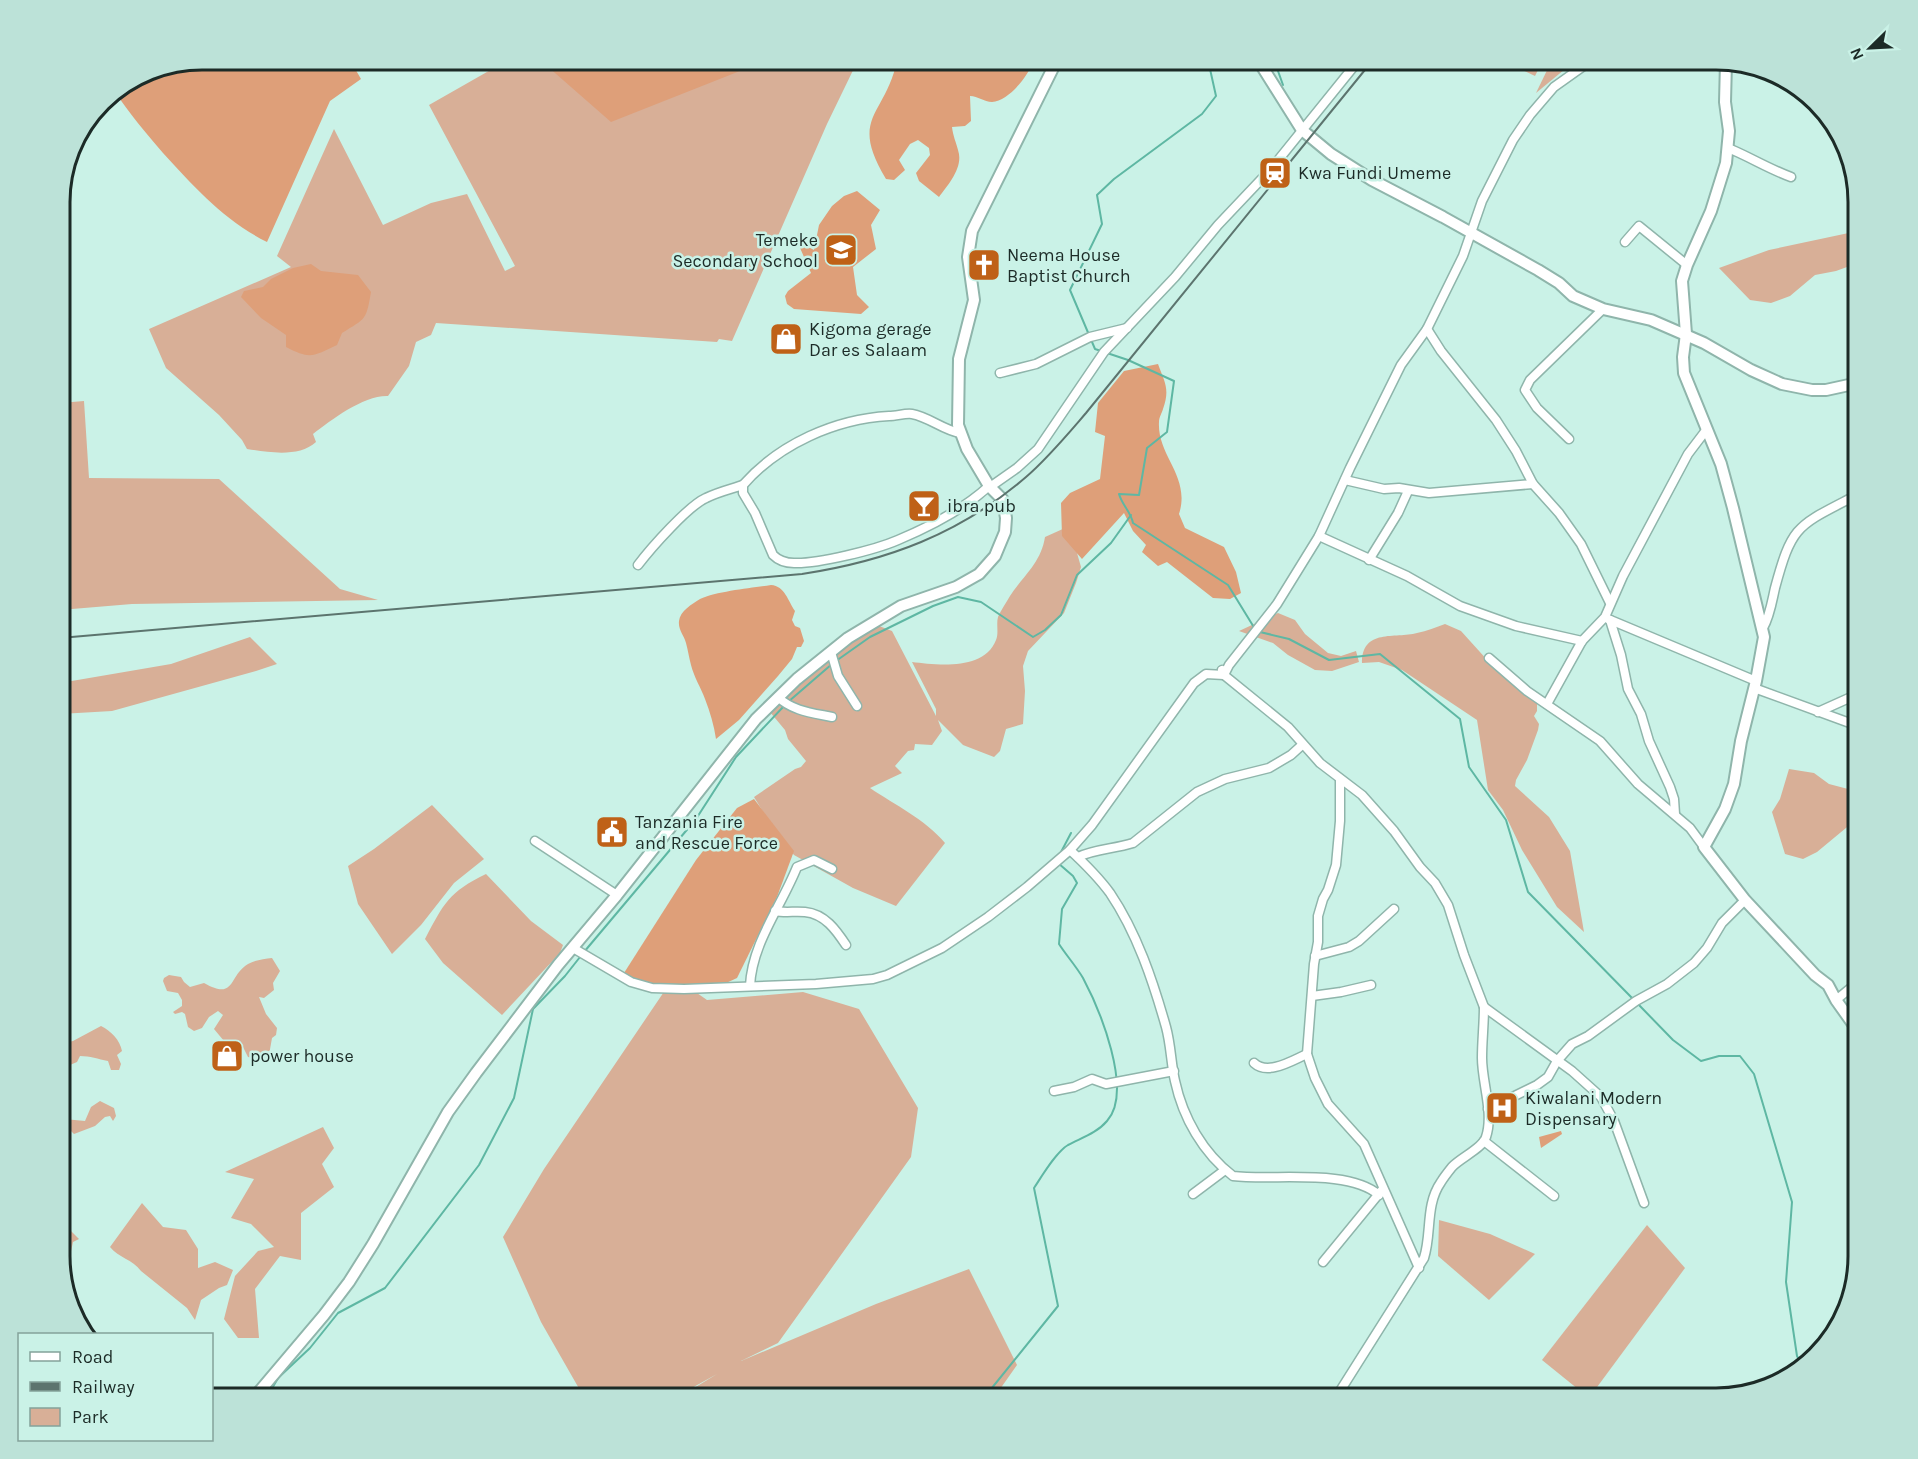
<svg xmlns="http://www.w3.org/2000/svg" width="1918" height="1459" font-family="Karla,sans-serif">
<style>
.green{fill:#d8af97}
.forest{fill:#de9f79}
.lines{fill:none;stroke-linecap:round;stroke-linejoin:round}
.stream{stroke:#5eb7a3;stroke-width:2}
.minor-casing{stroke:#8fb5ab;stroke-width:11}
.tertiary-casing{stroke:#8fb5ab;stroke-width:14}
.minor{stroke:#fff;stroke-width:8}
.tertiary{stroke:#fff;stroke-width:10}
.rail{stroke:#5c746e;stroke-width:2}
.labels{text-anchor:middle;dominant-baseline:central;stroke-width:5;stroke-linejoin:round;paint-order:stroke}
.poi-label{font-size:18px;fill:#1c2b27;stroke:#caf2e7;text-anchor:start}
.rim{fill:none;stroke:#1c2b27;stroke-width:3}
</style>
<rect width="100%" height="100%" fill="#caf2e7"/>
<g class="green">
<path d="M508,60L579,71L668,60H858L827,124L732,341L719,339L717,342L436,323L431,335L416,342L409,366L388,396C364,395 331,420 313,434L316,442C299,458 267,452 247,449L242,440L219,415L166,368L149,329L291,267L277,256L334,129L383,225L431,203L467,194L505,271L515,266L429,105Z"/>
<path d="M1502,60H1543L1535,76Z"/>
<path d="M1552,60H1576L1536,93Z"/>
<path d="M1858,231V263L1836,271L1815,275L1790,296L1771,303L1750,300L1719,268L1769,250Z"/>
<path d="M84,401L89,478L219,479L340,589L378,600L132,604L60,610V403Z"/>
<path d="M1065,528L1073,539L1081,567L1076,583L1064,613L1028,651L1023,666L1025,691L1023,724L1006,729L1000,751L994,757L963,745L938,720L942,731L932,745L915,744L914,750L908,751L895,766L902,773L870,788C895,805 925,819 945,843L896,906L853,888L794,855L778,836L754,797L795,769L801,767L806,761L788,739L785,730L770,712L815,671L874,624L892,631L936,716V709L912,662C937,665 984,671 996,640C999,633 996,624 998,617C1001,610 1006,603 1010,596C1023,576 1041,563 1045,537Z"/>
<path d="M1278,613L1295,620L1305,634L1328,653L1341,656L1356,651L1359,662L1332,671L1315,670L1288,655L1273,643L1239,631Z"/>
<path d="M1445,624L1461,631L1489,662L1537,702V711L1534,716L1539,724L1538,730L1527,760L1516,780L1515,786L1549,817L1570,851L1584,932L1557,907L1522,850L1503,810L1488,790L1477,720L1402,670L1379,662L1362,663C1362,628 1395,639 1417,633C1427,631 1436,627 1445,624Z"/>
<path d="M250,637L277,664L256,671L112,711L60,714V683L171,664Z"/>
<path d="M1789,769L1814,773L1829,784L1848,789L1852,823L1817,852L1803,859L1785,854L1772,812L1780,799Z"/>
<path d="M432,805L484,859L454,883L421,925L392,954L358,904L348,866L374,849Z"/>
<path d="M486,874L531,921L563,945L560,953L502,1015L443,963L425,939C444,903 449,892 486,874Z"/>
<path d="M272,958L280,971L273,983L274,990L264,998L259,997L266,1014L277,1028L276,1035L272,1038L269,1055L262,1060L248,1057L240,1041H224L214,1029L223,1015L218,1011L209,1017L202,1028L194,1031L188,1027L185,1014L182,1012L175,1014L173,1012L182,1006V1000L178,993L167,991L163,981L164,978L169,975L181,977L184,982L190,987L204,983C236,1001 228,976 248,964C255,960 264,959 272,958Z"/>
<path d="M674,977L707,1000L803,992L859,1009L918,1108L911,1157L778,1343L741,1361L876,1304L969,1269L1017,1365L993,1399H676L717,1374L672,1399H585L541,1322L503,1237L544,1169Z"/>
<path d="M101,1026C111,1031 120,1040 122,1051L117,1055L121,1064L119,1070H111L108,1061C98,1059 90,1056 80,1056L77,1062L70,1065L69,1073L60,1079V1044L73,1041Z"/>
<path d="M100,1101L114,1108L116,1116L113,1121L110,1116L105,1117L95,1126L74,1134L65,1125L60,1124L64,1119L85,1121L91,1107Z"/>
<path d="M323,1127L334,1148L322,1164L334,1187L301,1213V1260L280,1256L255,1289L259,1338H238L224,1319L235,1276L258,1251L274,1247L251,1224L231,1218L254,1179L225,1172Z"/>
<path d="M142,1203L163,1227L186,1230L198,1249V1268L215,1262L233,1270L227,1285L219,1288L201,1300L195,1320L187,1308L141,1271C132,1259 119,1258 110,1247Z"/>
<path d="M1439,1220L1490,1234L1535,1254L1489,1300L1438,1256Z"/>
<path d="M1647,1225L1685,1268L1589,1398L1542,1360Z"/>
<path d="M71,1231L79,1239L73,1242L68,1265L62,1272L60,1236Z"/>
</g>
<g class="forest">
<path d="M202,60H350L361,79L330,101L267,242C225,221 194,187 163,153C146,133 129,113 115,92L148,71Z"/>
<path d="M533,60H768L611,122L547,66Z"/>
<path d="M897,60H1034C1029,75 1009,101 992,102C984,102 978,96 970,96L971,121L965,126L952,127C953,136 956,142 958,150C964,167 948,185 939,197L919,181L916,173L930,155L929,148L918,140L910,144L899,160L905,170L894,180L886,179C848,116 886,116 897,60Z"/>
<path d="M857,191L880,210L871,225L876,249L853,267L857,295L869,307L861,314L794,309L787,304L785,296L788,291L811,273L797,241L814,250L819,225L832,206L844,196Z"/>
<path d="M311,264L321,271L358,275L371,292C366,321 366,318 342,333L337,345C313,356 311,360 286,347V335L261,318L241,297L244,291L263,287L271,279L293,268Z"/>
<path d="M1158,364C1165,383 1170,389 1163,409C1162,413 1159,417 1159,422C1157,456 1191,476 1179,514L1185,528L1224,547L1236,572L1241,593L1230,599L1213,598L1167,562L1158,566L1142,552L1146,545L1133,531L1124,513L1082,559L1062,536L1061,503L1070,493L1100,479L1105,436L1095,432L1098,403L1124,371Z"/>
<path d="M771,585C785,586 788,601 795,611L792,620L795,626L800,628L804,641L801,647H797L792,659L778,676L739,720L716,739C714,725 710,712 705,699C701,688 694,677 691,665C689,658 688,650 686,643C684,635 678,630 679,621C680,611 692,604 700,599C718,591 752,588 771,585Z"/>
<path d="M754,799L794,851L777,897L737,978L711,990L628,984L624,973L696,860L737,808Z"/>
<path d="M1561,1131L1562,1134L1541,1148L1539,1137Z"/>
</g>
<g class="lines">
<g class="stream">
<path d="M1270,60L1278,71L1283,85"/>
<path d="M1101,351L1095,349L1070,290L1102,224L1097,195L1114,179L1202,114L1216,96L1208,60"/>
<path d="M1107,353L1128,360L1174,381L1167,432L1147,448L1139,495L1119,494C1122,505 1131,512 1133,523L1228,585L1255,629"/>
<path d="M1260,632L1289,639L1329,660L1380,654L1460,719L1469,767L1506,820L1528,892L1634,1000"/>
<path d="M836,661L870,637L933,606L958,597L981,602L1033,637L1045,630L1061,615L1077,575L1111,543L1131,515"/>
<path d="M788,702L832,664"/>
<path d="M1060,854L1071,833"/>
<path d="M584,952L696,819L736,757L784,706"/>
<path d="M1638,1004L1673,1040L1701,1061L1719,1056H1740L1754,1074L1792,1202L1786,1282L1797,1356L1802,1365"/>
<path d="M266,1399L278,1378L310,1348L338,1313L385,1288L479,1165L514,1098L533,1009L565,976L580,957"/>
<path d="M983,1399L1058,1306L1034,1188C1042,1176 1056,1152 1068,1145C1081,1138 1097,1133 1107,1121C1134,1091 1099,1008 1083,978C1076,966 1066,955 1059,944L1062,909L1077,883L1073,876L1058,863"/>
</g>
<g class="minor-casing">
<g id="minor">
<path d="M1728,148C1750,157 1769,169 1791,177"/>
<path d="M1625,242L1639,226L1687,265"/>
<path d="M1427,329L1441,351L1496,420L1516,451L1533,484L1559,513L1581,544L1610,603"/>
<path d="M1000,373L1036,364L1090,337L1127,328"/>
<path d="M960,433C943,430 929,417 912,414C905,413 897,416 889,416C835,419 779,444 743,485V493L755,513L773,555C778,560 786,563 794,563C817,564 875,550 898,540C929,527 964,509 989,486"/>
<path d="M1569,439L1537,408L1525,390L1530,380L1603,309"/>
<path d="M1345,480L1384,489L1399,488L1429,493L1533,484"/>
<path d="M990,487L1017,468L1038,449L1104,352L1175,277L1218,225L1271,169L1359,60"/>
<path d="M1319,536L1407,576L1460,606L1516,626L1582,641"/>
<path d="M1369,560L1398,513L1408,491"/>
<path d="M638,565C651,548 688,506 706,498C718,492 731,489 743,485"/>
<path d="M1608,619L1756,681"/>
<path d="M1610,620L1621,655L1628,689L1641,714L1649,741L1670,787L1674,799L1675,814"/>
<path d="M1763,628C1770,616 1772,601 1775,588C1792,525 1797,526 1853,497"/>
<path d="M831,652L838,676L857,706"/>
<path d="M1489,658L1527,691L1600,741L1638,784L1690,828L1704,847"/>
<path d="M1222,670L1224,675L1288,727L1320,763L1362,795L1394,831L1420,867L1435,883L1448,905L1464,955L1484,1007L1572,1071L1601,1097L1614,1121L1644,1203"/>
<path d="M1754,688L1858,726"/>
<path d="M778,697C792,711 813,713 832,717"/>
<path d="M1547,704L1582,641L1605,617L1623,576L1688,454L1707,429"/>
<path d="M1818,712L1858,694"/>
<path d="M1340,780V821L1336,865L1328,890L1323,899L1318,916V942L1314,964L1307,1054L1315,1078L1328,1104L1364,1144L1419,1268"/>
<path d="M535,841L617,895"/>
<path d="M1070,850C1084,863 1099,878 1110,893C1137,933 1153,981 1166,1027C1171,1045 1171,1064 1175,1081C1183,1118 1203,1153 1233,1176C1273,1181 1348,1168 1379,1195"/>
<path d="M1078,857C1095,849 1114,849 1133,843L1197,792L1225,779L1269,768L1291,755L1302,745"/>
<path d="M775,911C785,913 795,911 805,912C825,914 836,930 846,945"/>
<path d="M573,948L631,982L652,988L684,989L816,984L873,979L887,975L942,948L988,917L1027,887L1070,850L1092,825L1194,683L1206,674L1224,675L1229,665L1277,604L1319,536L1350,468L1401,365L1427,329L1463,256L1482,201L1513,140L1530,115L1554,87L1592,60"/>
<path d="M1315,956L1349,947L1359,941L1394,909"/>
<path d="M750,986C752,943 781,907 797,867L814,860L832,869"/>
<path d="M1312,996L1341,992L1371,985"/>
<path d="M1836,1000L1858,982"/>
<path d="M1254,1063C1268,1076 1293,1060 1307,1054"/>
<path d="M1054,1091L1074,1087L1092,1079L1106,1084L1174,1071"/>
<path d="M1488,1109L1537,1085L1548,1077L1557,1061L1572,1044L1588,1036L1636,1001L1667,984L1694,963L1707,948L1722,923L1745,900"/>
<path d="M1484,1141L1554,1196"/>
<path d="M1193,1194L1225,1170"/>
<path d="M1323,1262L1382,1190"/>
<path d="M1852,1272L1857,1264"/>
<path d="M1335,1399L1424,1258C1432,1233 1425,1205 1441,1182C1444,1177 1448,1172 1452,1167C1460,1158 1483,1148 1486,1137C1494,1113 1482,1083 1482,1058C1482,1041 1484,1024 1484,1007"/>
</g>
</g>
<g class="tertiary-casing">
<g id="tertiary">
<path d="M1258,60L1302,130L1331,154L1372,180L1443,217L1538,270L1559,283L1573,296L1603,309L1651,320L1704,343L1751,370L1782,384L1812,390H1826L1858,383"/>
<path d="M1726,62L1725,102L1729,131L1726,163L1711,211L1687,265L1682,281L1686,334L1683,357L1684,373L1721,464L1733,508L1764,637L1756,681L1741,741L1734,784L1725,809L1704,847L1745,900L1815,975L1828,985L1836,1000L1858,1031"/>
<path d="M253,1399L324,1315L349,1282L373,1244L448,1112L476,1073L558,965L617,895L756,719L797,679L848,638L901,606L956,587L979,574L995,556L1005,532L1006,518L1003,500L989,486L967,449L958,425L959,359L974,300L968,257L972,231L1057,60"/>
</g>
</g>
<use href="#minor" class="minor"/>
<use href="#tertiary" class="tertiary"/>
<path class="rail" d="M60,638L802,574C887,561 960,534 1026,477C1048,458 1067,435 1086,413L1373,60"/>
</g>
<defs>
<g id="station-square" transform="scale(1.725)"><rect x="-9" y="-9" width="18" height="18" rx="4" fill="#bf6117" stroke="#caf2e7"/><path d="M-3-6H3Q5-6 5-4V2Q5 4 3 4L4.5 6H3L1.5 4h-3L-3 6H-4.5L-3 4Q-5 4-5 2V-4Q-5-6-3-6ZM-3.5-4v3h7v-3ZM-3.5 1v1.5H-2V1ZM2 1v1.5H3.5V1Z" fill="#fff"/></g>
<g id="school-square" transform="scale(1.725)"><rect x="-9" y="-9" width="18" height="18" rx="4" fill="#bf6117" stroke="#caf2e7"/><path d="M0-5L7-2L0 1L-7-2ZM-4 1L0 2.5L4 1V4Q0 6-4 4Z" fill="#fff"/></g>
<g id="church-square" transform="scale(1.725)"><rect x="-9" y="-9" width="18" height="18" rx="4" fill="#bf6117" stroke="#caf2e7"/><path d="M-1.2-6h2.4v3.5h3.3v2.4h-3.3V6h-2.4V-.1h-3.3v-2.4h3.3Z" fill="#fff"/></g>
<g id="shop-square" transform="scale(1.725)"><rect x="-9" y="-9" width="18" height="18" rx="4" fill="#bf6117" stroke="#caf2e7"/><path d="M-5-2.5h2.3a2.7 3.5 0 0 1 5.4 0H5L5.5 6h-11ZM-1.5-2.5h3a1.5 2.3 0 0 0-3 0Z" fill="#fff"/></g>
<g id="bar-square" transform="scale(1.725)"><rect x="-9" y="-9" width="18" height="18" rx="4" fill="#bf6117" stroke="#caf2e7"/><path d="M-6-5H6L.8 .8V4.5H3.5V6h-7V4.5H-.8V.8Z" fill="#fff"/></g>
<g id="civic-square" transform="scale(1.725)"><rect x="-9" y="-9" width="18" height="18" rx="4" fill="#bf6117" stroke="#caf2e7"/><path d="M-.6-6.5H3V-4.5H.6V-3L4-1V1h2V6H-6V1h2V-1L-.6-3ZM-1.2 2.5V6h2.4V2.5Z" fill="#fff"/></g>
<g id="hospital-square" transform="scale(1.725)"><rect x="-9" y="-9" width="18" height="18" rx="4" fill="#bf6117" stroke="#caf2e7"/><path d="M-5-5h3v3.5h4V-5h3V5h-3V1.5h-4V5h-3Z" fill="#fff"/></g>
</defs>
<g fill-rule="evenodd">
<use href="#station-square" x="1275" y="173"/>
<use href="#school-square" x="841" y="250"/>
<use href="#church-square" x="984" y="265"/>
<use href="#shop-square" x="786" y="339"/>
<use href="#bar-square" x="924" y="506"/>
<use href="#civic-square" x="612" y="832"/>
<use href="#shop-square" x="227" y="1056"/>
<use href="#hospital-square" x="1502" y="1108"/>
</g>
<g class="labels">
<g class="poi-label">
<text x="1298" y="173">Kwa Fundi Umeme</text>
<text x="818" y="240" text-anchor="end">Temeke<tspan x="818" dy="21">Secondary School</tspan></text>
<text x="1007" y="255">Neema House<tspan x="1007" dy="21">Baptist Church</tspan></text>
<text x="809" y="329">Kigoma gerage<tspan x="809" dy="21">Dar es Salaam</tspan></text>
<text x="947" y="506">ibra pub</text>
<text x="635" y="822">Tanzania Fire<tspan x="635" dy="21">and Rescue Force</tspan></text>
<text x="250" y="1056">power house</text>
<text x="1525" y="1098">Kiwalani Modern<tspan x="1525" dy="21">Dispensary</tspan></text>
</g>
</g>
<path d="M0 0H1918V1459H0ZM202 70H1716A132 132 0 0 1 1848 202V1256A132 132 0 0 1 1716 1388H202A132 132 0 0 1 70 1256V202A132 132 0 0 1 202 70Z" fill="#bce2d8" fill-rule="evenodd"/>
<path class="rim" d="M202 70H1716A132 132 0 0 1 1848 202V1256A132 132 0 0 1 1716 1388H202A132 132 0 0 1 70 1256V202A132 132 0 0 1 202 70Z"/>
<rect x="18" y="1333" width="195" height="108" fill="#caf2e7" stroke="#84a29a" stroke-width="1.5"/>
<rect x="30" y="1352" width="30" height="9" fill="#ffffff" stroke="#84a29a" stroke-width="1.5"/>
<text x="72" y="1363" font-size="18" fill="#1c2b27">Road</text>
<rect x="30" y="1382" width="30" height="9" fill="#5c746e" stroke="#84a29a" stroke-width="1.5"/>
<text x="72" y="1393" font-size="18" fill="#1c2b27">Railway</text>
<rect x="30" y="1408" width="30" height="18" fill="#d8af97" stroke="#84a29a" stroke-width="1.5"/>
<text x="72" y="1423" font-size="18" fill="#1c2b27">Park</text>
<g transform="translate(1870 48) rotate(246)" stroke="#caf2e7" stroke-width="4.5" paint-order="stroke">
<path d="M0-4.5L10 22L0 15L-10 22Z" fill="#1c2b27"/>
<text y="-9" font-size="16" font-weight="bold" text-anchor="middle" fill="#1c2b27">N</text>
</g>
</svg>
